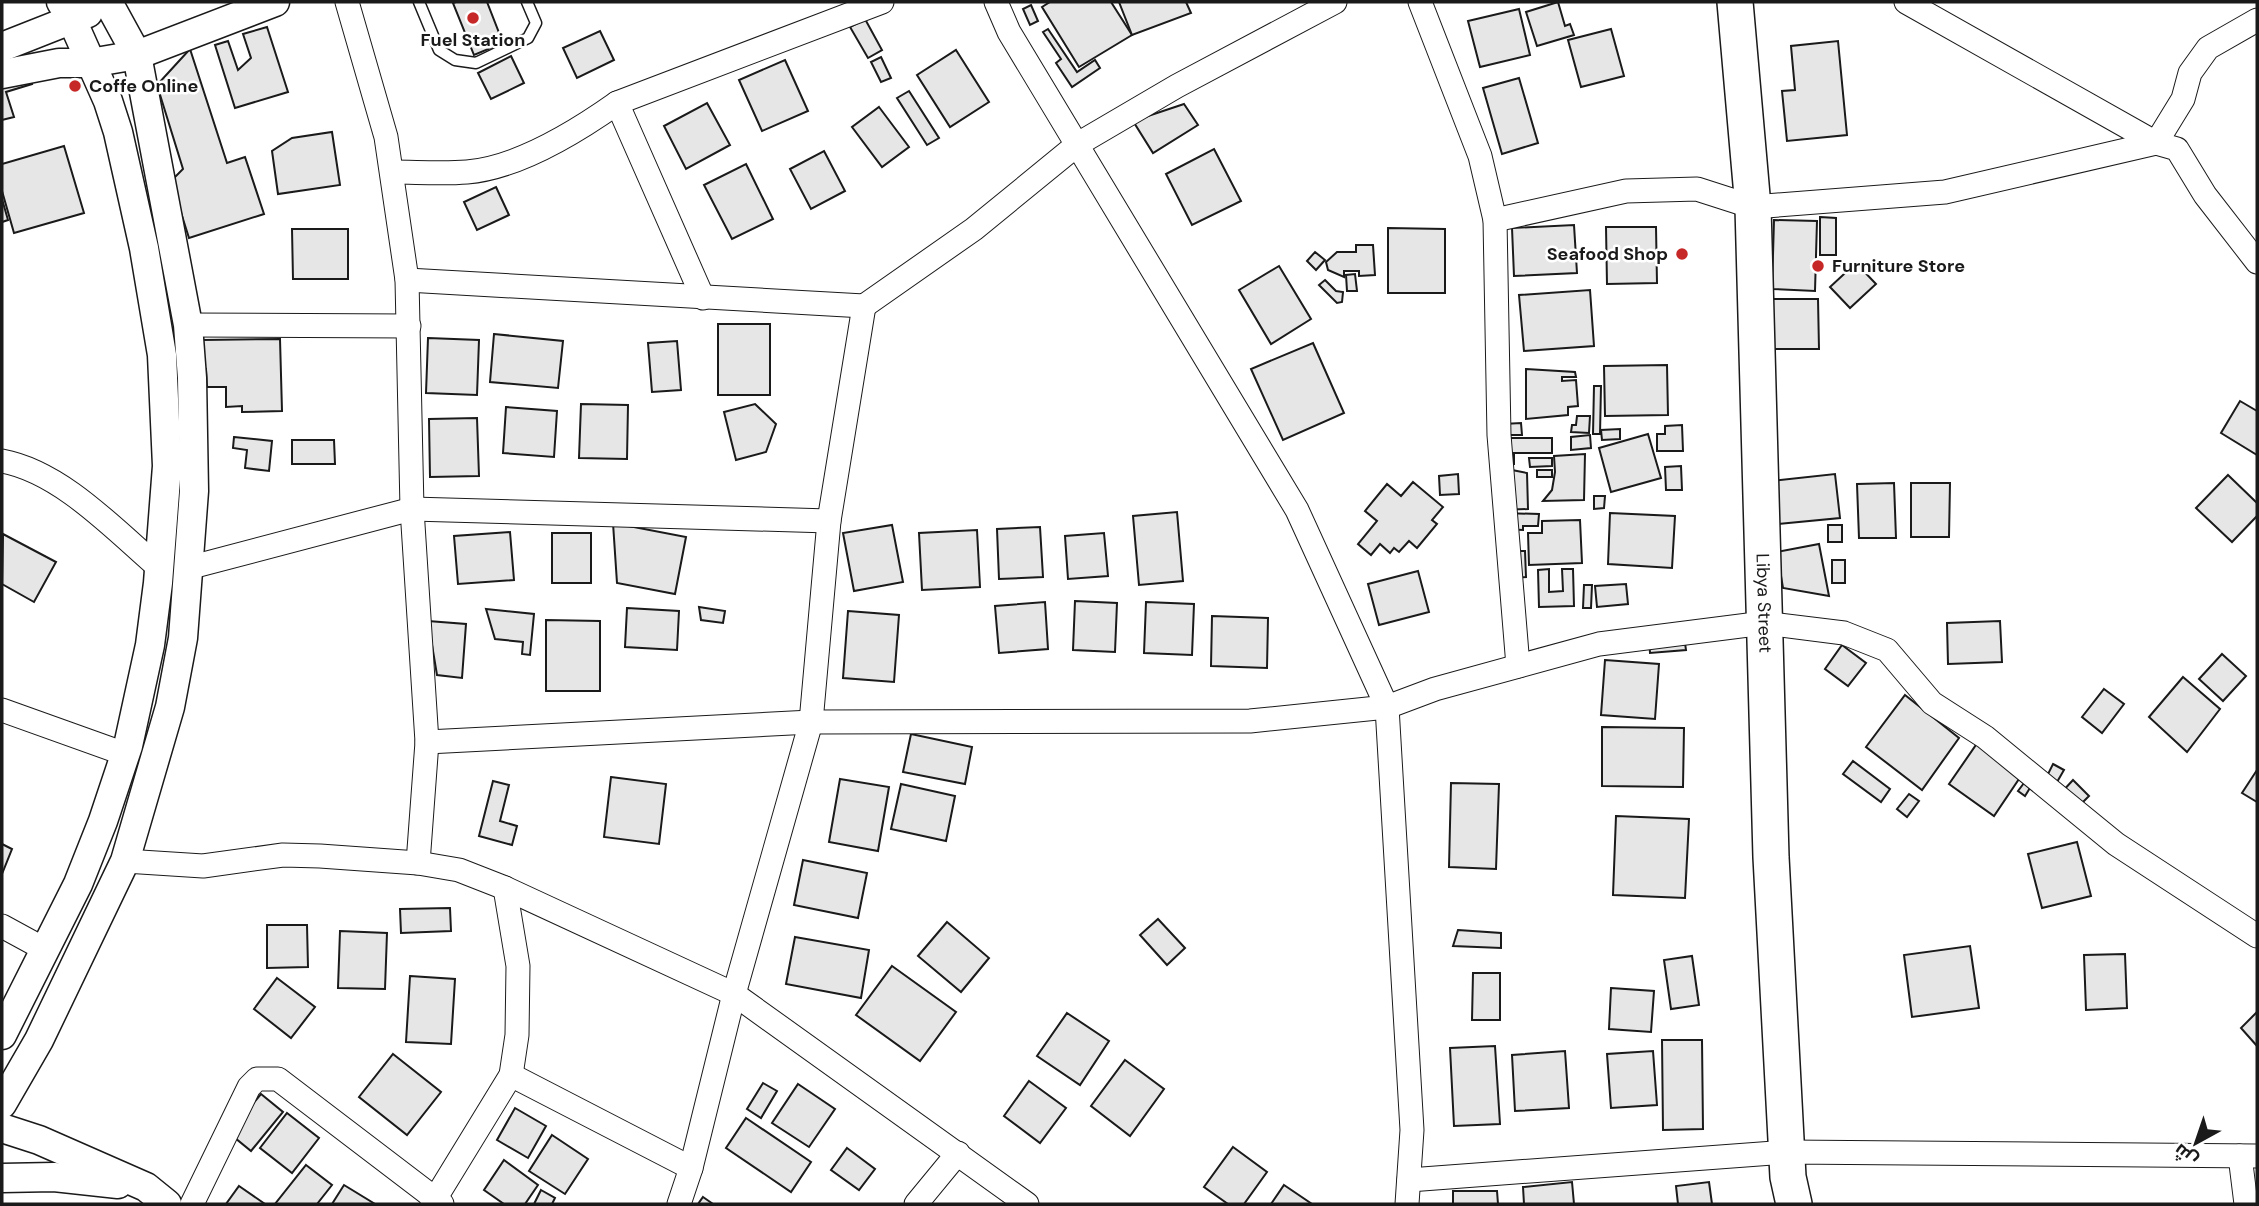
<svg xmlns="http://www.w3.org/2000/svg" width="2259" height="1206" font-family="'DM Sans',Cairo,sans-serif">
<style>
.building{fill:#e6e6e6;stroke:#1a1a1a;stroke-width:2}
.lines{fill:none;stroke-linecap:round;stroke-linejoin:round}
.service-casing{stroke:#1a1a1a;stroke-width:13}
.minor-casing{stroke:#1a1a1a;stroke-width:25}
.tertiary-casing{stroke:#1a1a1a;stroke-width:31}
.primary-casing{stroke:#1a1a1a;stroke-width:38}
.service{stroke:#fff;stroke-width:10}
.minor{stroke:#fff;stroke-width:23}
.tertiary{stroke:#fff;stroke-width:28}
.primary{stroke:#fff;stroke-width:35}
.poi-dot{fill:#c62828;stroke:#fff;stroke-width:2.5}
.labels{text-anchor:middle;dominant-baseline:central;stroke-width:5;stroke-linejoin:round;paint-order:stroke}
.poi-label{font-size:18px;font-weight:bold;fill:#1a1a1a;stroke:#fff;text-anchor:start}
.street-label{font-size:18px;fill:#1a1a1a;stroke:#fff}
</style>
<rect width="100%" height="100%" fill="#fff"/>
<g class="building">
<path d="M456,2H487L503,43L474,55L453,3Z"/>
<path d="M1050,2H1111L1132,35L1079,67L1042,7Z"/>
<path d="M1119,2H1186L1191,13L1132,35Z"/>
<path d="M1558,2L1565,26L1570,24L1574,35L1537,46L1526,12Z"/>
<path d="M1031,5L1038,21L1030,25L1023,9Z"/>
<path d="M1519,9L1530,55L1480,67L1468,21Z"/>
<path d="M865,19L882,50L868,58L850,27Z"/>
<path d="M267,27L288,92L235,108L215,45L228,41L238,70L251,58L243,34Z"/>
<path d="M1048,29L1077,72L1095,60L1100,68L1072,87L1056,63L1061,59L1043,32Z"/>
<path d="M1611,29L1624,76L1581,87L1568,40Z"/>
<path d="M600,31L614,60L577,78L563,48Z"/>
<path d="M1838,41L1847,135L1787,141L1782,91L1795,90L1791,46Z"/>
<path d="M190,49L227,163L245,157L264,214L189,238L171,181L183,169L157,85Z"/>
<path d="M956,50L989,102L950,127L917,75Z"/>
<path d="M511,56L524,83L491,99L478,73Z"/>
<path d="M881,57L891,78L881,82L871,62Z"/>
<path d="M785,60L808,111L762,131L739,80Z"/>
<path d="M28,73L32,84L6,92L14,117L2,120V81Z"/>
<path d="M1519,78L1538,143L1502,154L1483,88Z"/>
<path d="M909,91L939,138L927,145L897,98Z"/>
<path d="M707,103L730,145L686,169L664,126Z"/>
<path d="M1184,104L1198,125L1153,153L1133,121Z"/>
<path d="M879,107L909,147L882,167L852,127Z"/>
<path d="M332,132L340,185L278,194L272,151L292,138Z"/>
<path d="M64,146L84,213L14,233L2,191V164Z"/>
<path d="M1214,149L1241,201L1192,225L1166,174Z"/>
<path d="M824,151L845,191L811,209L790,169Z"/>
<path d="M746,164L773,219L732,239L704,185Z"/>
<path d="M496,187L509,215L477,230L464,202Z"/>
<path d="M2,199L8,220L2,222Z"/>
<path d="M1820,217L1836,218V255H1820Z"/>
<path d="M1774,220L1817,221L1815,291L1772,289Z"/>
<path d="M1574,225L1577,273L1514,276L1512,228Z"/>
<path d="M1606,227H1656L1657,283L1607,284Z"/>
<path d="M1388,228L1445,229V293H1388Z"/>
<path d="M292,229H348V279H293Z"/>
<path d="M1356,245H1373L1375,275L1359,276V271H1344V277L1328,270L1326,262L1337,252H1356Z"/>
<path d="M1315,252L1325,260L1316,270L1307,261Z"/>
<path d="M1856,263L1876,284L1850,308L1830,287Z"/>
<path d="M1279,266L1311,319L1271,344L1239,290Z"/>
<path d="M1355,274L1357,291H1347L1346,275Z"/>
<path d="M1325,280L1336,291L1343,292L1342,302L1337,303L1319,285Z"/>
<path d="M1590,290L1594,346L1524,351L1519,295Z"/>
<path d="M1772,299H1818L1819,349H1773Z"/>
<rect x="718" y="324" width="52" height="71"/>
<path d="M494,334L563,341L558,388L490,382Z"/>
<path d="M428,338L479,340L477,395L426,393Z"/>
<path d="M280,339L282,411L242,412V406L226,407V387H207L206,369L202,367V340Z"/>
<path d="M677,341L681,390L652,392L648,343Z"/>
<path d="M1313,343L1344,413L1283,440L1251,369Z"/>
<path d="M1667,365L1668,415L1605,416L1604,366Z"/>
<path d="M1526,369L1575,372L1576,377H1562V381L1576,380L1578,406L1568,407V415L1526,419Z"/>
<path d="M1594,386H1601L1600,434H1593Z"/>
<path d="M2240,401L2257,411V455L2221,433Z"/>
<path d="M581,404L628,405L627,459L579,458Z"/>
<path d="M755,404L776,424L766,452L736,460L724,412Z"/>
<path d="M506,407L557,411L554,457L503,453Z"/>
<path d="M1577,416H1590L1589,433L1571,432L1572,425H1576Z"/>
<path d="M477,418L479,476L430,477L429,419Z"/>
<path d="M1521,423L1522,435H1504L1503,424Z"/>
<path d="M1682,425L1683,451H1657V434H1665V426Z"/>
<path d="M1620,429V439L1602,440L1601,430Z"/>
<path d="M1648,434L1661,478L1611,492L1599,448Z"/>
<path d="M1590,435L1591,448L1571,450V437Z"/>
<path d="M234,437L272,441L269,471L245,468L247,450L233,448Z"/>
<path d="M1503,438H1552V453H1514V464H1503Z"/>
<path d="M292,440H334L335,464H292Z"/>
<path d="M1585,454L1584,500L1543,501L1552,490L1555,472L1554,456Z"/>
<path d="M1529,458H1552V466L1530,467Z"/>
<path d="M1681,466L1682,490H1666L1665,467Z"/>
<path d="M1512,470L1527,473L1528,509L1499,510Z"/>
<rect x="1537" y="470" width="15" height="7"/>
<path d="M1458,474L1459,494L1440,495L1439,476Z"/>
<path d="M1835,474L1840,518L1777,524L1772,481Z"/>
<path d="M2228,475L2257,503V516L2232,542L2196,508Z"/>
<path d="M1413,482L1443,507L1432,520L1437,524L1417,548L1409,541L1399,552L1394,548L1390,553L1380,544L1371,555L1358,544L1377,521L1365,511L1387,484L1401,496Z"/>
<path d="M1894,483L1896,538H1859L1857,484Z"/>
<path d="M1911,483H1950L1949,537H1911Z"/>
<path d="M1594,496H1605L1604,508L1594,509Z"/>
<path d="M1177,512L1183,581L1139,585L1133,516Z"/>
<path d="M1502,513L1539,514L1538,526H1523V530L1502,529Z"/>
<path d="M1610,513L1675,516L1672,568L1608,564Z"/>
<path d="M1580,520L1582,563L1529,565L1528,533H1542V521Z"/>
<path d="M613,523L686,537L675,594L617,583Z"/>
<path d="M892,525L903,582L854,591L843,533Z"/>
<rect x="1828" y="525" width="14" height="17"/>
<path d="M1040,527L1043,577L999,579L997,529Z"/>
<path d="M977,530L980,587L922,590L919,533Z"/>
<path d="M510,532L514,580L458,584L454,536Z"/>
<rect x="552" y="533" width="39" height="50"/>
<path d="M1104,533L1108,576L1068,579L1065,536Z"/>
<path d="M3,534L56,562L34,602L2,584Z"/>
<path d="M1819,544L1829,596L1783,588L1777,552Z"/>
<path d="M1514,551H1525L1526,577L1515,578Z"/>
<rect x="1832" y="560" width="13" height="23"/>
<path d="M1549,569V592L1563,591L1562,569H1573L1574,606L1539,607L1538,570Z"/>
<path d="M1418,571L1429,612L1379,625L1368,584Z"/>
<path d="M1626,584L1628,604L1597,607L1595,586Z"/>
<path d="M1584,585H1592L1591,608H1583Z"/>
<path d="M1075,601L1117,603L1115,652L1073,650Z"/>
<path d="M1045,602L1048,649L999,653L995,606Z"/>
<path d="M1146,602L1194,604L1192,655L1144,653Z"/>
<path d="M699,607L725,611L723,623L701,620Z"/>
<path d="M627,608L679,611L677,650L625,647Z"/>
<path d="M486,609L534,614L530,655L522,654L523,642L495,639Z"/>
<path d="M848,611L899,615L894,682L843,678Z"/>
<path d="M1212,616L1268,618L1267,668L1211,666Z"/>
<path d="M546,620L600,621V691H546Z"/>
<path d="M428,621L466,624L462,678L437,675Z"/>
<path d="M2000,621L2002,662L1948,664L1947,623Z"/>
<path d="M1684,636L1686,650L1650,653L1649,639Z"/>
<path d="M1842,645L1866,663L1848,686L1825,669Z"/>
<path d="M2222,654L2246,676L2223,701L2199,679Z"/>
<path d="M1605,660L1659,664L1655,719L1601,715Z"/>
<path d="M2183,677L2220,709L2187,752L2149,717Z"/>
<path d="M2104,689L2124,704L2102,733L2082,717Z"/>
<path d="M1905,695L1959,738L1922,790L1866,747Z"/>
<path d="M1602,727L1684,728L1683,787L1602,786Z"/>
<path d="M911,734L972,747L965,784L903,772Z"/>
<path d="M1978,742L2023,773L1994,816L1949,784Z"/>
<path d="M1853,761L1890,789L1881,802L1843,774Z"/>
<path d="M2053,764L2064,770L2057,782L2047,776Z"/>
<path d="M2257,770V802L2242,793Z"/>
<path d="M611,777L666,784L659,844L604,837Z"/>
<path d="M840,779L889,787L878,851L829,842Z"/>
<path d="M2027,779L2033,783L2025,796L2018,791Z"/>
<path d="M2073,780L2089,796L2077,808L2061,793Z"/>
<path d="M493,781L509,785L500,821L517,826L512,845L479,836Z"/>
<path d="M1451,783L1499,784L1496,869L1449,867Z"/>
<path d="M901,784L955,796L946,841L891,829Z"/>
<path d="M1909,794L1919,801L1907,817L1897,809Z"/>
<path d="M1616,816L1689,819L1685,898L1613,895Z"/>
<path d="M2077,842L2091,896L2042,908L2028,854Z"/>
<path d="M2,844L12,849L2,874Z"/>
<path d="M803,860L867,873L858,918L794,905Z"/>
<path d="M450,908L451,931L401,933L400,909Z"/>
<path d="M1158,919L1185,948L1167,965L1140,935Z"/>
<path d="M947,922L989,958L961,992L918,956Z"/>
<path d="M267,925H307L308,967L267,968Z"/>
<path d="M1458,930L1501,933V948L1453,946Z"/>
<path d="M340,931L387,933L385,989L338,988Z"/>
<path d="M795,937L869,950L861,998L786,984Z"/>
<path d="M1970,946L1979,1008L1912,1017L1904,955Z"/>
<path d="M2125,954L2127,1008L2086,1010L2084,955Z"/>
<path d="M1692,956L1699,1005L1671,1009L1664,960Z"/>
<path d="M892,966L956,1012L920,1061L856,1015Z"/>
<path d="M1473,973H1500V1020H1472Z"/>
<path d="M410,976L455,979L451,1044L406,1042Z"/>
<path d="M277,978L315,1007L291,1038L254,1009Z"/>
<path d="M1611,988L1654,991L1651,1032L1609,1029Z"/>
<path d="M2257,1012V1046L2241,1028Z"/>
<path d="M1067,1013L1109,1041L1080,1085L1037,1056Z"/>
<path d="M1662,1040H1702L1703,1129L1663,1130Z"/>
<path d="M1495,1046L1500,1124L1454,1126L1450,1048Z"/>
<path d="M1565,1051L1569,1108L1515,1111L1512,1055Z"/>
<path d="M1653,1051L1657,1105L1611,1108L1607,1054Z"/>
<path d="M393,1054L441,1092L407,1135L359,1097Z"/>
<path d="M1125,1060L1164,1089L1130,1136L1091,1106Z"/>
<path d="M1029,1081L1066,1108L1040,1143L1004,1116Z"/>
<path d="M763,1083L777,1091L761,1118L747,1109Z"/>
<path d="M798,1084L835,1109L809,1147L772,1123Z"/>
<path d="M261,1094L283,1112L251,1151L229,1133Z"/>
<path d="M515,1108L546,1126L528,1158L497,1140Z"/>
<path d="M287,1113L319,1138L292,1173L260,1148Z"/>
<path d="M746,1118L811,1162L791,1192L726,1148Z"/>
<path d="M552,1135L588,1159L565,1194L529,1171Z"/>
<path d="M1233,1147L1267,1172L1244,1204H1228L1204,1187Z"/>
<path d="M847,1148L875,1169L859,1190L831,1170Z"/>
<path d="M504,1160L538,1185L525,1204H504L484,1190Z"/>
<path d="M306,1165L332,1185L317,1204H275Z"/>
<path d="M1572,1182L1574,1204H1524L1523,1187Z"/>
<path d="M1709,1182L1712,1204H1678L1676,1186Z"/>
<path d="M344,1185L375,1204H332Z"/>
<path d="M1284,1185L1312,1204H1271Z"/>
<path d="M239,1186L265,1204H226Z"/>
<path d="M541,1190L555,1198L552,1204H534Z"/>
<path d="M1453,1191H1497L1498,1204H1453Z"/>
<path d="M703,1197L713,1204H698Z"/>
</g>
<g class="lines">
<g class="service-casing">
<path id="service" d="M419,2L439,50L455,60L476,63L528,38L536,23L527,2"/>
</g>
<g class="minor-casing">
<g id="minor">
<path d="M347,2L386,137L407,280L412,509L427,742L418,863"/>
<path d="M996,2L1009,32L1297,510L1387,707L1412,1130L1407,1204"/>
<path d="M1420,2L1480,156L1495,220L1499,435L1518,666"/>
<path d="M1906,2L2156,143L2183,99L2190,73L2208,48L2257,20"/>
<path d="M617,103L703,298"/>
<path d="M392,172C416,172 442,174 467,172C517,168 576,132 617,103L882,2"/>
<path d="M1495,220L1626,191L1697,189L1753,207L1945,192L2156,143L2177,149L2205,195L2257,262"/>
<path d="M407,280L864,306L974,229L1078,144L1177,86L1335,2"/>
<path d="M188,325L409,326"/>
<path d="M2,461C61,472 114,529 158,567"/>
<path d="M188,568L412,509L829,521"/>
<path d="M2,710L125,754"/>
<path d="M427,742L811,722L1250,721L1387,707L1435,689L1599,644L1764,623L1844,633L1887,650L1932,703L1985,737L2116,844L2257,936"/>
<path d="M125,861L203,866L283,855L320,856L418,863L459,870L505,888L734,994L1027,1204"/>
<path d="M505,888L518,966L517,1035L511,1075"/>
<path d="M2,926L46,950"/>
<path d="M2240,1156L2246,1204"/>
<path d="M1409,1180L1787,1152L2257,1156"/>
<path d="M192,1204L249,1087L257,1079H278L442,1204"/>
<path d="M432,1204L511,1075L691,1168"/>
<path d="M679,1204L691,1168L734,994L811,722L829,521L864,306"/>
<path d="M916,1204L958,1153"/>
</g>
</g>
<g class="tertiary-casing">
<g id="tertiary">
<path d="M2,47L88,13"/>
<path d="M2,74L59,63H90L137,55L275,2"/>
<path d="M2,1035L78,884L103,821L128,746L150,645L158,583L167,466L162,355L144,248L118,132L108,101L72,20L61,2"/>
<path d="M2,1104L39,1040L125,861L170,707L183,638L194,491L192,378L188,325L137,55L108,2"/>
<path d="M2,1128L39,1140L146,1187L167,1204"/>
<path d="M2,1178L54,1177L118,1184"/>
</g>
</g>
<g class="primary-casing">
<g id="primary">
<path id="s1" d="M1735,2L1753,207L1771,857L1788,1177L1794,1204"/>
</g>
</g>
<use href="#service" class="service"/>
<use href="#minor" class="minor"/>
<use href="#tertiary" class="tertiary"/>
<use href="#primary" class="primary"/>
</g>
<g class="poi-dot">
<circle cx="473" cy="18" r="7"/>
<circle cx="75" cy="86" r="7"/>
<circle cx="1682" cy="254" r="7"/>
<circle cx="1818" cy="266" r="7"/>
</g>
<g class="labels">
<g class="poi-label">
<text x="473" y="40" text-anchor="middle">Fuel Station</text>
<text x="89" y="86">Coffe Online</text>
<text x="1668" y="254" text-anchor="end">Seafood Shop</text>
<text x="1832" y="266">Furniture Store</text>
</g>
<g class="street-label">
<text stroke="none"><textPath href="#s1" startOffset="602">Libya Street</textPath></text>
</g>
</g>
<rect width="2259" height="1206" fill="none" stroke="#1a1a1a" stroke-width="7"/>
<g transform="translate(2196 1143) rotate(220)" stroke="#ffffff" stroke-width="5" paint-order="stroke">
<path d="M0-5L12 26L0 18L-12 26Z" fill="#1a1a1a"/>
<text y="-10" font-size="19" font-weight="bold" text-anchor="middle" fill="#1a1a1a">ش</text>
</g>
</svg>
